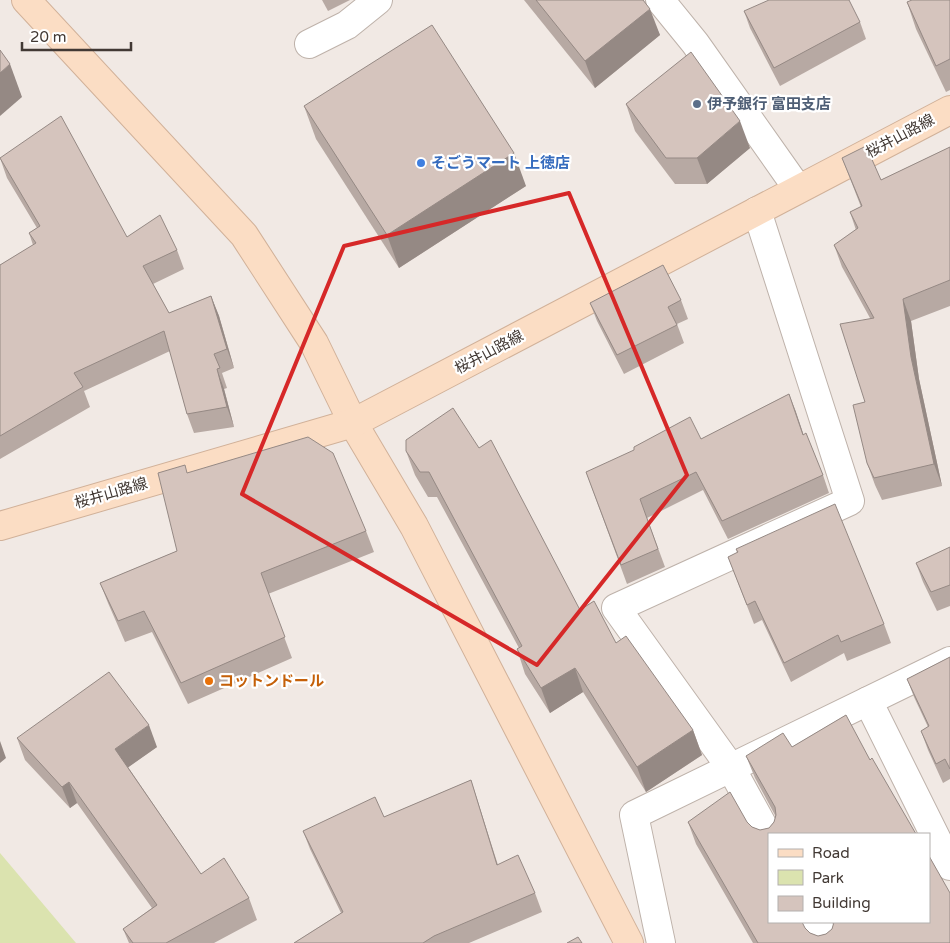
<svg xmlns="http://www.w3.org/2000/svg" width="950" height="943" font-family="'Varela Round','Noto Sans JP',sans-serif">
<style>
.green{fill:#dbe3af}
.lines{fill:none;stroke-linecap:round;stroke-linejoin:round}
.street-casing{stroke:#beb2aa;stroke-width:30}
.secondary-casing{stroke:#d1b199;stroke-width:30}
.street{stroke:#fff;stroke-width:28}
.secondary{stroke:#fbddc4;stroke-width:28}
.wall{fill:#b7a9a3}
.shaded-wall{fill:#958984}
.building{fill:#d5c4bd;stroke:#958984}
.marked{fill:none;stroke:#d62828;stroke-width:4;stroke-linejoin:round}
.service-dot{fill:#5c6f8a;stroke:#fff;stroke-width:2}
.shop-dot{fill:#3f7fe0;stroke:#fff;stroke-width:2}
.food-dot{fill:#e8710a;stroke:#fff;stroke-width:2}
.labels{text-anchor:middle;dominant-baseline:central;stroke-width:4.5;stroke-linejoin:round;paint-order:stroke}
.service-label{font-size:15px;font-weight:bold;fill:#4e5e75;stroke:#fff;text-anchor:start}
.street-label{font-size:15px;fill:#423934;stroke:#fff}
.shop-label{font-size:15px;font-weight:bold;fill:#366cbe;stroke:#fff;text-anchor:start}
.food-label{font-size:15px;font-weight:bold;fill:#c56008;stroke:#fff;text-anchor:start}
</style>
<rect width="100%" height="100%" fill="#f1e9e4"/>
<path class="green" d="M0,853L76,943H0Z"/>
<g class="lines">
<g class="street-casing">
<g id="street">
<path d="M660,0L695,43L798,189"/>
<path d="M309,44L347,25L378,0"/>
<path d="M757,211L850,501L616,608L731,768L769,837"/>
<path d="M868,701L950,866"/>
<path d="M816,922L827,943"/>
<path d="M661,943L634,815L950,661"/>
</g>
</g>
<g class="secondary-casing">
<g id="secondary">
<path d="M26,0L244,235L314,343L353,423L414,526L629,943"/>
<path d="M0,526L353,423L950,110"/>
</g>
</g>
<use href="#street" class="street"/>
<use href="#secondary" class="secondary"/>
</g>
<g class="wall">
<path d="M322,0H350L328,11Z"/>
<path d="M524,0H643L660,35L595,88Z"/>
<path d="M950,0V90L946,92L916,29L907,2Z"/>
<path d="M744,11L860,22L866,39L780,86L750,28Z"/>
<path d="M626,104L750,148L707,184H675L635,131Z"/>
<path d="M304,106L526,186L399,268L316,139Z"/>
<path d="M950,147V306L911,321L919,379L942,486L882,500L875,485L867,463L865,402L870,318L842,267L834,245L856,230L850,212L861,207L842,158L881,180Z"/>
<path d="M0,158L127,237L177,250L184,269L153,284L169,313L211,296L219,316L234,368L222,373L227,388L224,389L234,427L194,433L187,414L170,351L84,391L90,407L0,459V265L33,245L29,233L37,228L7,178Z"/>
<path d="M681,300L688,319L677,324L684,343L624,374L597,321L590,303Z"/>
<path d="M789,394L803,435L823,475L829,493L728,539L703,490L647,518L665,567L627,584L586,472L701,439Z"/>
<path d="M406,451L616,643L693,730L702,755L646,792L583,692L550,713L525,674L517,649L519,648L437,497H428L415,475Z"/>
<path d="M188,473L366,531L374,552L268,594L292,658L188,704L152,632L125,642L108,603L100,583L177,551Z"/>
<path d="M950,547V606L937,611L923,582L916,563Z"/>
<path d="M736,549L884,624L891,643L847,661L844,653L791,682L762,620L754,624L728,557L737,553Z"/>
<path d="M950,657V779L943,783L928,750L921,731L928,727L914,697L907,679Z"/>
<path d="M846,715L769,834V922L805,928L810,933L818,936L826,934L832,929L834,923L833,922H929L950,943H753L696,844L688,822H747L752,827L760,830L769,828L774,822L776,817L755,778L746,756L792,747Z"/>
<path d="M17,738L157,747L128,767L201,874L249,898L257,920L214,943H129L123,929L152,908L77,803L70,808L25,760Z"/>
<path d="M471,780L477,799L498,865L535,893L542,912L469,943H294L341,913L310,849L303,831L384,817Z"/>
</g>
<g class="shaded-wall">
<path d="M650,9L660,35L595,88L585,61Z"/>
<path d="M10,64L22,97L0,116V73Z"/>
<path d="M740,121L750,148L707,184L697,158Z"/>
<path d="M514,153L526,186L399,268L387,235Z"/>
<path d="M211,296L219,316L234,368L227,349Z"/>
<path d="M903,299L911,321L919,379L942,486L934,464L911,357Z"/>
<path d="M217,369L224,389L234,427L227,407Z"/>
<path d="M789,394L796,412L810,454L803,435Z"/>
<path d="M575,668L583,692L550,713L541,688Z"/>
<path d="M149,725L157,747L123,771L115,749Z"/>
<path d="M693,730L702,755L646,792L637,767Z"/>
<path d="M0,741L6,758L0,763Z"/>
<path d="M471,780L477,799L503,884L497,865Z"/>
<path d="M69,782L77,803L70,808L62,787Z"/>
</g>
<g class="building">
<path d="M536,0H643L650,9L585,61Z"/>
<path d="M769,0H849L860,22L774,68L744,11Z"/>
<path d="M912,0H950V59L936,66L907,2Z"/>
<path d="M432,25L514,153L387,235L304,106Z"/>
<path d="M0,50L10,64L0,73Z"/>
<path d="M691,52L740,121L697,158H666L626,104Z"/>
<path d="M61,116L127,237L160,215L177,250L143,266L169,313L211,296L227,349L214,354L220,368L217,369L227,407L187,414L164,331L74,373L83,387L0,436V265L36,243L29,233L40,226L0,158Z"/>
<path d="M866,146L881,180L950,147V280L903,299L911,357L934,464L874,478L867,463L853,405L865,402L840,324L874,318L834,245L858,228L850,212L862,206L842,158Z"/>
<path d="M663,265L681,300L668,307L677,325L617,355L590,303Z"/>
<path d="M789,394L803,435L806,433L823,475L722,521L696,472L640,499L658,549L621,565L586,472L634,450V447L690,417L701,439Z"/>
<path d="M453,408L479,448L491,440L580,610L594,601L616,643L626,636L693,730L637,767L575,668L541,688L517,649L522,646L429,472H420L406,451V440Z"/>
<path d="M308,437L333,453L366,531L261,573L285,637L181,683L144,611L118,621L100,583L177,551L158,473L185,465L187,473Z"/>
<path d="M835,504L884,624L841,642L838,635L784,663L755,601L747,605L728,557L738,552L736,549Z"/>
<path d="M950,547V585L931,592L916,563Z"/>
<path d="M950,657V769L945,759L936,764L921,731L929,726L907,679Z"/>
<path d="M109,672L149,725L115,749L201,874L224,858L249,898L166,943H133L123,929L157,905L69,782L62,787L17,738Z"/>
<path d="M846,715L870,760L872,758L916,834H769V922H802L805,928L810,933L818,936L826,934L832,929L834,922H929V856L950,893V943H758L688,822L730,792L747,822L752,827L760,830L769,828L774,822L776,815L775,807L746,756L783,733L792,747Z"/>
<path d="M471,780L497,865L518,855L535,893L434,936L423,943H294L343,912L303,831L375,797L384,817Z"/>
<path d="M578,937L582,943H567Z"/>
</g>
<path class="marked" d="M569,193L687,475L537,665L242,494L344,246Z"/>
<circle class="service-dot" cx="697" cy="104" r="5"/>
<circle class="shop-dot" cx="421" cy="163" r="5"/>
<circle class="food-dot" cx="209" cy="681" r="5"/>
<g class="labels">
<g class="service-label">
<text x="707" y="104">伊予銀行 富田支店</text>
</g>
<g class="street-label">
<text transform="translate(900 136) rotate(-28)">桜井山路線</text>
<text transform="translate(489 352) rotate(-28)">桜井山路線</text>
<text transform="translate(111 493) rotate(-16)">桜井山路線</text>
</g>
<g class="shop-label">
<text x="431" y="163">そごうマート 上徳店</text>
</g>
<g class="food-label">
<text x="219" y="681">コットンドール</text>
</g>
</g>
<rect x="768" y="833" width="162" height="90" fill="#ffffff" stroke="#b3b0ae"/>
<rect x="778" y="849" width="25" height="8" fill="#fbddc4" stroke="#b3b0ae"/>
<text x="812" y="858" font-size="15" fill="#423934">Road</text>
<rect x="778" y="870" width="25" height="15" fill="#dbe3af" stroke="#b3b0ae"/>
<text x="812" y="883" font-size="15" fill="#423934">Park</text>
<rect x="778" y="896" width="25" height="15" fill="#d5c4bd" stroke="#b3b0ae"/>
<text x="812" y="908" font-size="15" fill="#423934">Building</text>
<path d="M22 42v8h109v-8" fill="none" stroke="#423934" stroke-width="2.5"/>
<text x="30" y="42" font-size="15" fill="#423934" stroke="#ffffff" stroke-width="4" paint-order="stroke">20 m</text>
</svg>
